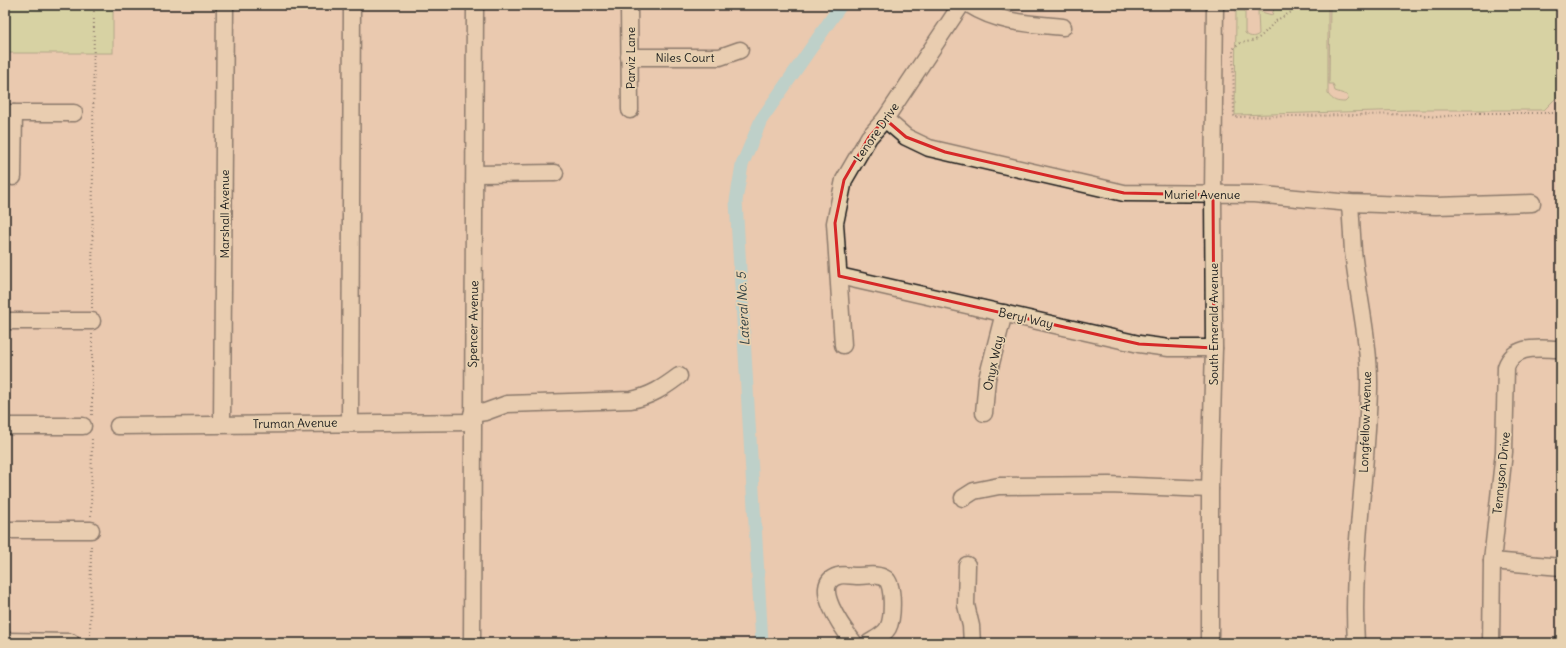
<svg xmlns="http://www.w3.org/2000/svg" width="1566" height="648" font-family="Delius,sans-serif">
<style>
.green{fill:#c2de95;stroke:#6f7d58}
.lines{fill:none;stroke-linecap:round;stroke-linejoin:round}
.canal{stroke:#8ad9e8;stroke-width:13}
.minor-casing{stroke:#1c1c1c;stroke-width:19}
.path{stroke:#1c1c1c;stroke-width:2;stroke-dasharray:1 3;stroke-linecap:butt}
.minor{stroke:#e8d2b1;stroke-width:16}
.marked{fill:none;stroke:#d62828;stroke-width:3;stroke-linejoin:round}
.labels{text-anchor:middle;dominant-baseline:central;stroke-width:3.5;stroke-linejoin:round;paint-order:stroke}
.street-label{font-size:12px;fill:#1c1c1c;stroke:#e8d2b1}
.water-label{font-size:13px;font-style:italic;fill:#324245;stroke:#e8d2b1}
</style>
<rect width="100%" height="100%" fill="#eac9af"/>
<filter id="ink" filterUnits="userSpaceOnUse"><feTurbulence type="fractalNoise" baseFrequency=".025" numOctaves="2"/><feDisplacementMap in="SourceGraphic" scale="8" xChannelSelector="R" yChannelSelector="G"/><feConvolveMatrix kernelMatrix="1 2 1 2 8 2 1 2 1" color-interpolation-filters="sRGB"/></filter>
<g filter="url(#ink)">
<g class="green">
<rect x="5" y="5" width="108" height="48"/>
<path d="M1281,5H1328V94C1333,101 1337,102 1345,102L1348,99L1347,95L1335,91L1333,84H1329L1330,5H1561V84L1557,88V97L1544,110H1413L1235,115L1236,11H1245V33C1249,37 1254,38 1259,34L1258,11L1272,15L1274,9L1281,8Z"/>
</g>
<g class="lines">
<path class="canal" d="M762,643L736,201L742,165L761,120L841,5"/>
<g class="minor-casing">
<g id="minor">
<path d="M629,5L630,110"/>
<path d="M970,5C998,23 1031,24 1063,27"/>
<path d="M629,57H720L740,50"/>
<path d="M5,113H74"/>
<path d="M885,119L906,137L929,148L1124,193L1254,194L1350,203L1436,206L1532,203"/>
<path d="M475,174L555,173"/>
<path d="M13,177L14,113"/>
<path d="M1350,203C1351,219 1352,235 1353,251C1358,297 1370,343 1369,389C1367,474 1351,558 1356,643"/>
<path d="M839,276L1139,344L1169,348H1214"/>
<path d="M5,321H92"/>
<path d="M843,345L835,223L844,180L869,137L885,119L961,5"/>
<path d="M984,413L987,379L1004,313"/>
<path d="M472,414L485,412L507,404L631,400C651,396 663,388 679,376"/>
<path d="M350,423L352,5"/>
<path d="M222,424L225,5"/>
<path d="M5,426H83"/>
<path d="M118,426L472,422"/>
<path d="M963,498L974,491L999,486L1109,485L1210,489"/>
<path d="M5,530H91"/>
<path d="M1492,561L1561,567"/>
<path d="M967,565L966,605L971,626L972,643"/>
<path d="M5,641L71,642"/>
<path d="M472,643L475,5"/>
<path d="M854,643C845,631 809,584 838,576C843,574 851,576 856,576C865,576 878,573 886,579C894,585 893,619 888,628C884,635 875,639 869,643"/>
<path d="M1210,643V489L1214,348L1213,195L1215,5"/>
<path d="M1491,643L1492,561L1504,452L1506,367C1515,343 1540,349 1561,349"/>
</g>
</g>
<g class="path">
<path d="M1300,5C1293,13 1284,15 1276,21C1270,26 1264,35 1257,39C1248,44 1239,39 1233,50L1234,117L1412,114L1437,117L1475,113H1561"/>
<path d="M92,308L94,5"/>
<path d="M92,334V416"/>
<path d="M91,516L92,436"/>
<path d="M90,643L91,544"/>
</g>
<use href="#minor" class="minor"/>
</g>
</g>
<path d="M0 0H1566V648H0ZM885,119L906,137L945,152L1124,193L1213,195L1214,348L1139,344L839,276L835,223L844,180L869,137Z" fill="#eac9af" fill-opacity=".55" fill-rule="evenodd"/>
<path class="marked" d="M885,119L906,137L945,152L1124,193L1213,195L1214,348L1139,344L839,276L835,223L844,180L869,137Z"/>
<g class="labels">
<g class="street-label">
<text x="685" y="57">Niles Court</text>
<text transform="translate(630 58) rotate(-90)">Parviz Lane</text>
<text transform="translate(876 132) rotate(-55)">Lenore Drive</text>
<text x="1202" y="194">Muriel Avenue</text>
<text transform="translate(224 214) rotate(-90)">Marshall Avenue</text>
<text transform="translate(1026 318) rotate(13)">Beryl Way</text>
<text transform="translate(473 324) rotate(-89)">Spencer Avenue</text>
<text transform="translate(1213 324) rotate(-90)">South Emerald Avenue</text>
<text transform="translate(993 363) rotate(-78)">Onyx Way</text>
<text transform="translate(1365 422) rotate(-88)">Longfellow Avenue</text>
<text transform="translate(295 423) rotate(-1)">Truman Avenue</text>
<text transform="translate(1501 473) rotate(-84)">Tennyson Drive</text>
</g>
<g class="water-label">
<text transform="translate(743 309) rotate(-93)">Lateral No. 5</text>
</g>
</g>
<rect width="1566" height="648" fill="none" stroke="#e8d2b1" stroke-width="20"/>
<rect x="10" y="10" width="1546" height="628" fill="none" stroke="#1c1c1c" stroke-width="1.5" filter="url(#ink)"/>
</svg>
